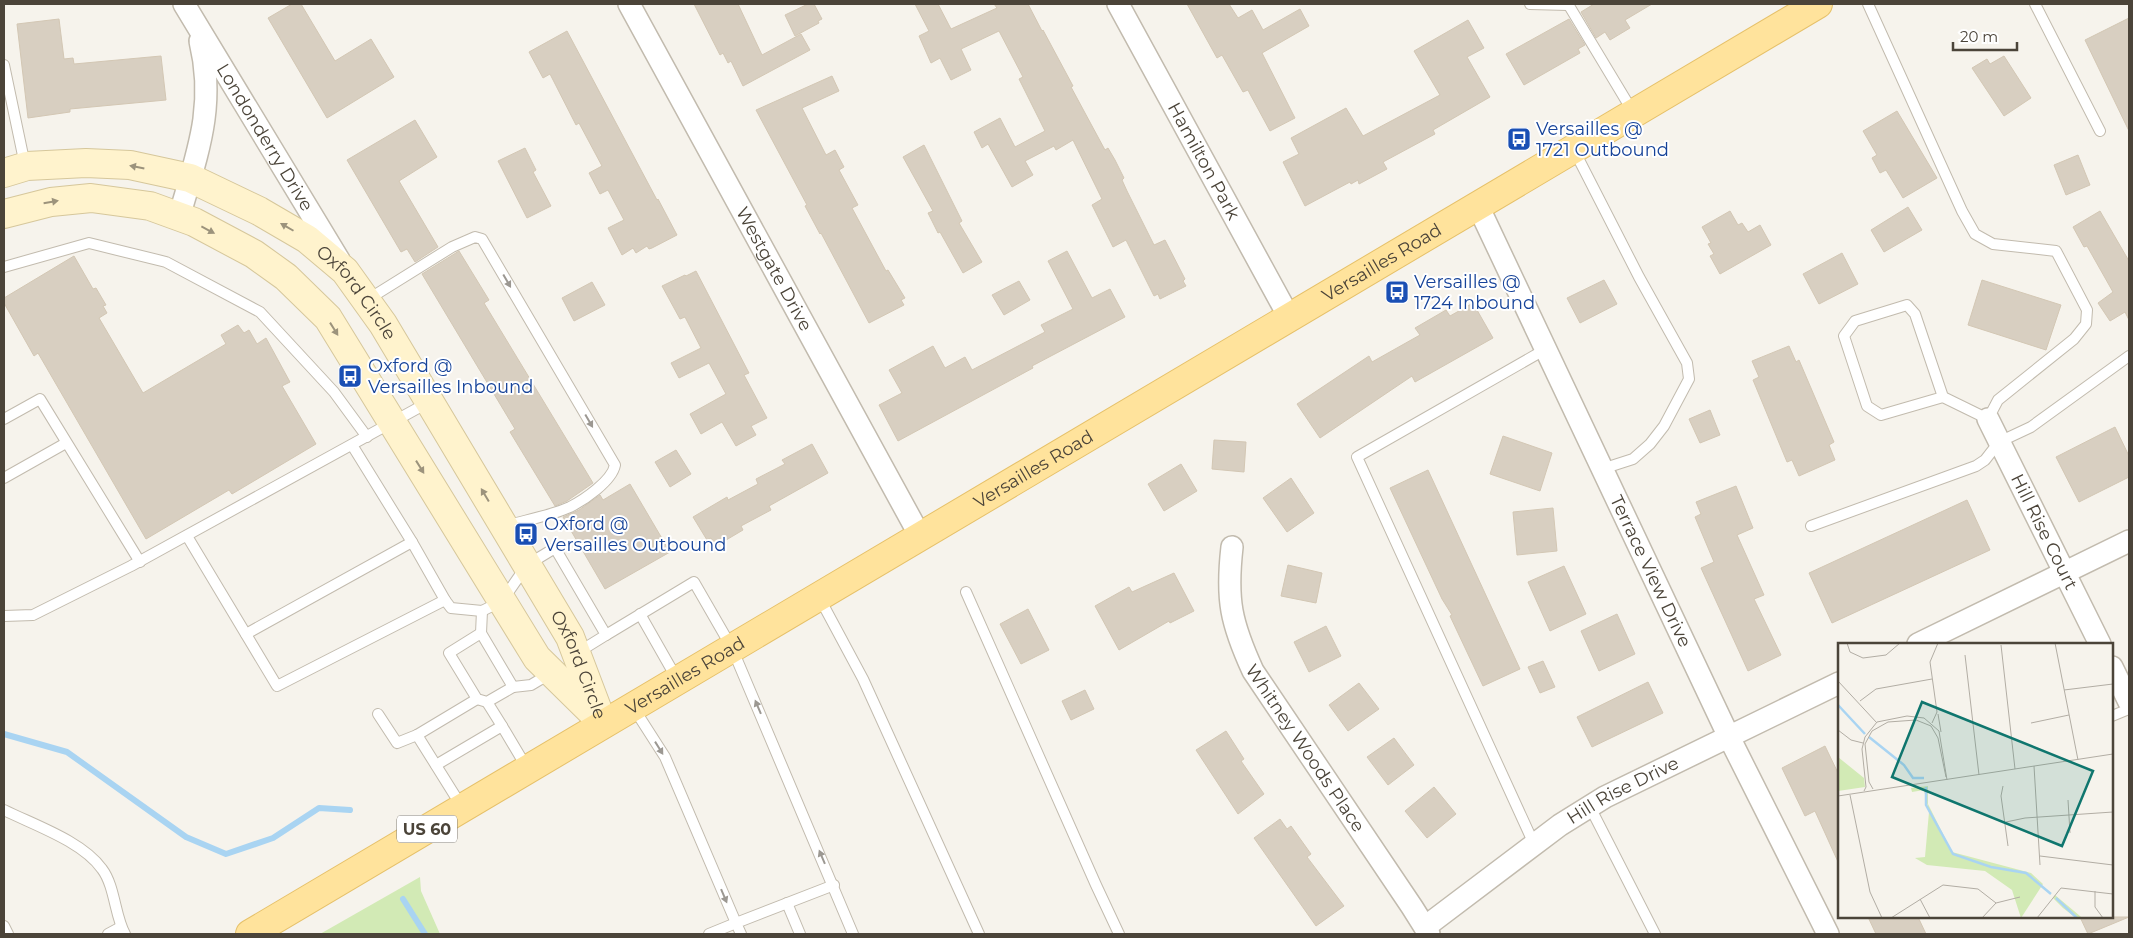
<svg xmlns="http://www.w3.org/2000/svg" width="2133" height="938" font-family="Montserrat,sans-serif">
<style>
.green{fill:#d2eab5}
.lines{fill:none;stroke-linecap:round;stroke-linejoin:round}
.stream{stroke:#a9d4f2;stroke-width:6}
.building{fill:#d8cfc1;stroke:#d3c7b4}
.lane-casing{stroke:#c2bbae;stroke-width:12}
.street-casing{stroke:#c2bbae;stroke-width:24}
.secondary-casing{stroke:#d6c79b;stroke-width:30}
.primary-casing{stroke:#e6c16a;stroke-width:30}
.lane{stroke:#fff;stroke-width:10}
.street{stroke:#fff;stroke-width:21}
.secondary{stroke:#fff3cd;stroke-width:28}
.primary{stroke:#ffe39c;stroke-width:28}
.oneway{fill:#9c937c}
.oneway2{fill:#9c9892}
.labels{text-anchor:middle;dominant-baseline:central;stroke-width:4;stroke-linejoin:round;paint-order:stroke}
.shield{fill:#fff;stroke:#817c74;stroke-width:1}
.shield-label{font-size:16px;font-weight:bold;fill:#4b4439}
.transit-label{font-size:18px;fill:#164399;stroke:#fff;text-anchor:start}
.street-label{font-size:18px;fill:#4b4439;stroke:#fff}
.inset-river{fill:none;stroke:#a9d4f2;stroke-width:2.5}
.inset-road{fill:none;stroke:#b2ada4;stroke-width:1}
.view{fill:#0f766e;fill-opacity:0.15;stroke:#0f766e;stroke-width:2.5}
.inset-edge{fill:none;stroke:#4b4439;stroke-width:2.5}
</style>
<rect width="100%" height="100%" fill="#f6f3ec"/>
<path class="green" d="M420,877L421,891L440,934H320Z"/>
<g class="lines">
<g class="stream">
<path d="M4,734L67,752L186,837L226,854L273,838L319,808L350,810"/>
<path d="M403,899L425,934"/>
</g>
</g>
<g class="building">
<path d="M292,4H301L335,61L371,39L394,77L327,118L268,18Z"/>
<path d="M694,4H738L762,55L801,34L810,50L743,86L731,61L728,63L723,53L720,55Z"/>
<path d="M808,4H814L822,19L818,21L819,23L795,36L785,15Z"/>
<path d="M915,4H938L951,29L997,8L994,4H1028L1042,31L1043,30L1073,86L1071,87L1105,150L1108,148L1115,160L1124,178L1122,180L1127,191L1154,245L1165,240L1185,279L1183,281L1186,286L1160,299L1158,294L1154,296L1126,240L1113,247L1092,205L1102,199L1073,140L1056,150L1054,146L1025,161L1033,175L1012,187L988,144L982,148L974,132L1000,118L1015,147L1045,131L1019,79L1023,77L999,31L961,49L971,70L951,80L940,58L931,63L919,36L929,31Z"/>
<path d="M1187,4H1229L1238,18L1252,10L1263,30L1300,9L1309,26L1262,53L1295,118L1270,131L1250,94L1248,90L1243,92L1222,55L1217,58Z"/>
<path d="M1594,4H1652L1625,20L1630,28L1610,40L1605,32L1596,38L1581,12Z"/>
<path d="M2129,18V131L2085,40Z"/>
<path d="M59,19L64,59L73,58L74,64L161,56L166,100L70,109V112L28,118L17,24Z"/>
<path d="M1569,19L1585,45L1578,49L1580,53L1524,85L1506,54Z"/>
<path d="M1468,20L1484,48L1467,57L1490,97L1433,130L1435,134L1383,162L1387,169L1359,184L1358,180L1351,184L1350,182L1305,206L1283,162L1299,154L1291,138L1346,108L1363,136L1440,95L1414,51Z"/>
<path d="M567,31L657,200L658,199L677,235L652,248L649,249L647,246L636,253L633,248L622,255L608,228L624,220L608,190L600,194L589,173L602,166L579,123L576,125L550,74L543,78L529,52Z"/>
<path d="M2004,56L2031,98L2004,116L1972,68L1987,59L1990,64Z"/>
<path d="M832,76L839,91L802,108L826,155L835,150L844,167L839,170L858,205L852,208L886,271L888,270L905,298L901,300L904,305L869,323L821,233L820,234L805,206L807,205L756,110Z"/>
<path d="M1897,111L1937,178L1903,198L1886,170L1880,173L1872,158L1877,155L1863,131Z"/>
<path d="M415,120L437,157L399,181L438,247L415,262L407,249L401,252L347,160Z"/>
<path d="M924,145L962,221L959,223L982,262L963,273L940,232L938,233L928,213L933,211L903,157Z"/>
<path d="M525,148L536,170L533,172L551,206L527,218L498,161Z"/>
<path d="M2078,155L2090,185L2066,195L2054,165Z"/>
<path d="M1908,207L1922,230L1884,252L1871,230Z"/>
<path d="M1730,211L1738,225L1742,223L1748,232L1760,225L1771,245L1720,274L1710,256L1714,254L1708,244L1711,243L1702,227Z"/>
<path d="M2100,211L2129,261V320L2125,312L2110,321L2098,303L2113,292L2087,246L2084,247L2073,227Z"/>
<path d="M459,251L489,300L484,303L593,483L567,501L555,506L510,432L515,429L422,274Z"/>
<path d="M1067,251L1092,298L1110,289L1125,317L1032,366L1033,368L898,441L879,405L902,393L889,370L933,346L945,368L965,357L972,370L1045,332L1041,325L1073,309L1048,261Z"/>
<path d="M1842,253L1858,284L1819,304L1803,274Z"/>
<path d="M74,256L93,289L96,288L106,305L103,306L107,313L99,318L143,393L226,344L221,335L238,325L244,333L249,330L257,344L266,338L290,382L282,386L316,444L232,494L229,490L146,539L38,353L34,356L4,303V298Z"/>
<path d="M696,271L749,373L744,375L767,418L751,426L756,435L736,446L722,422L701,434L690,414L726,394L709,363L679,378L671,363L701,348L685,317L680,319L662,286L685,275L686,276Z"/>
<path d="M1604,280L1617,304L1580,323L1567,298Z"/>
<path d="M1982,280L2061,305L2046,350L1968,325Z"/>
<path d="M1019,281L1030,300L1004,315L992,295Z"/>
<path d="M592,282L605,305L574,321L562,298Z"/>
<path d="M1473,303L1493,338L1415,382L1412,376L1320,438L1297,404L1369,356L1372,362L1420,335L1415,328L1446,310L1450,316Z"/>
<path d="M1789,346L1796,362L1799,360L1834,442L1829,445L1835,460L1799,476L1792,460L1787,462L1753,380L1759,377L1752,361Z"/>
<path d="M1710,410L1720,435L1700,443L1689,419Z"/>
<path d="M2115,427L2129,456V477L2079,502L2056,457Z"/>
<path d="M1503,436L1552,453L1540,491L1490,474Z"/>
<path d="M1214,440L1246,442L1244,472L1212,469Z"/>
<path d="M812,444L828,473L769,506L771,510L741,526L743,530L716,546L711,538L707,540L693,517L727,497L728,500L758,484L756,479L785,464L782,460Z"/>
<path d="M676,450L691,474L670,487L655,462Z"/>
<path d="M1181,464L1197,491L1164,511L1148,484Z"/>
<path d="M1428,470L1520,669L1483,686L1450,616L1452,615L1442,599L1390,488Z"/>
<path d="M1291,478L1314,513L1287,532L1263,498Z"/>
<path d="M630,484L670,552L605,589L563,517L579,510L600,495L603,500Z"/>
<path d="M1736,486L1753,528L1737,535L1764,595L1754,599L1781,655L1748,671L1701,568L1714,562L1695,517L1701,514L1696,502Z"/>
<path d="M1967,500L1990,550L1832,623L1809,573Z"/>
<path d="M1553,508L1557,551L1517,555L1513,512Z"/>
<path d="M1288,565L1322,573L1316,603L1281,596Z"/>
<path d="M1564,566L1586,614L1550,631L1528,582Z"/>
<path d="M1174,573L1194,611L1170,623L1169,621L1119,650L1095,606L1129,587L1132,592Z"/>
<path d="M1028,609L1049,650L1021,664L1000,624Z"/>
<path d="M1617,614L1635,654L1599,671L1581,631Z"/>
<path d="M1326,626L1341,656L1309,672L1294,642Z"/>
<path d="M1543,661L1555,687L1540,693L1528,667Z"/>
<path d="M1648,682L1663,713L1592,747L1577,717Z"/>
<path d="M1359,683L1379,709L1348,731L1329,705Z"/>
<path d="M1085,690L1094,709L1071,720L1062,701Z"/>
<path d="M1226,731L1244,759L1241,761L1264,794L1238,814L1196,750Z"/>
<path d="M1394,738L1414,765L1388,785L1367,757Z"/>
<path d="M1825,746L1839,775V864L1815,811L1805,816L1782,768Z"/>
<path d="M1434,787L1456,814L1427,838L1405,811Z"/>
<path d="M1280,819L1287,829L1291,826L1311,854L1307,857L1344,906L1316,926L1254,838Z"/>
<path d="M1868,917H1918L1926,934H1876Z"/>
<path d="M2080,917H2129L2088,934Z"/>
</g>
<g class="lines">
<g class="lane-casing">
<g id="lane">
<path d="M1530,4L1568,5"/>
<path d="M1568,4L1633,112"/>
<path d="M1868,4L1962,211L1975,234L1993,244L2056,251L2087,310L2086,324L2074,339L1998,400L1988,419L1943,397L1915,314L1907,305L1855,321L1844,336L1867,406L1881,415L1943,397"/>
<path d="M2035,4L2100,131"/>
<path d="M4,65L25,165"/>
<path d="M1574,150L1639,277L1687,363L1689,379L1664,426L1650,444L1633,459L1602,469"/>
<path d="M4,267L89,243L166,262L260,312L334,392L367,437"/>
<path d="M367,300L452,247L475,237L482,239L615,465C612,481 584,500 570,507C550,516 526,520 505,526"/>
<path d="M4,419L40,399L140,562"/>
<path d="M4,478L66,443"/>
<path d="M1811,526L1976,466L1985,460L1999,442L2031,427L2129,356"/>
<path d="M187,536L277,686L445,600L412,542L352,445"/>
<path d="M966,592L1096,885L1119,934"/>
<path d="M819,597L863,679L979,934"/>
<path d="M445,600L451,608L482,611L502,601L527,565L555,548L606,635L577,653"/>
<path d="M640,614L677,679"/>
<path d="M4,616L33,615L131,566L429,402"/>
<path d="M481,633L513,687L487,702L477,699L449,653L481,633L482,611"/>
<path d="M246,634L412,542"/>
<path d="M606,635L694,582L732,648L853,934"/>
<path d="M513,687L531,685L551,673"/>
<path d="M487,702L502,726"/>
<path d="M633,707L665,757L736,923L709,934"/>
<path d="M378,714L397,743L417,735"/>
<path d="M2112,716L2129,709"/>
<path d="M436,765L502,726L527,768"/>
<path d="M462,807L417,735L477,699"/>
<path d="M1590,807L1655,934"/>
<path d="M4,810C34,825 82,841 102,869C115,886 115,917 125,934"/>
<path d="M1534,844L1357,457L1546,349"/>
<path d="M787,903L800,934"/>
<path d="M4,926L8,934"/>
<path d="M108,934L121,927"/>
<path d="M741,934L736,923L834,885"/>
</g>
</g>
<g class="street-casing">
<g id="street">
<path id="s1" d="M184,4L339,260"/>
<path id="s2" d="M629,4L920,536"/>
<path id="s3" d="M1118,4L1289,317"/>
<path id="s4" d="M1478,206L1729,737L1828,934"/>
<path d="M179,217C197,154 216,107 200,41"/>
<path id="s5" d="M1988,419L2100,644"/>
<path id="s6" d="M1232,547C1226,600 1231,623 1253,671L1412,907L1429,934"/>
<path d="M1918,644L2129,541"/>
<path d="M2112,667L2129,702"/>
<path id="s7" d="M1425,927L1560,825L1605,797L1839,683"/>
</g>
</g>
<g class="secondary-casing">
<g id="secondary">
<path id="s8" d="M4,173L27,166L86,163L130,165L190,178L259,211L307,239L345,271L383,324L570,637L603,724"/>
<path d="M4,214L51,202L91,198L150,206L194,222L254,254L286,277L328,318L537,658L597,717"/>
</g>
</g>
<g class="primary-casing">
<g id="primary">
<path id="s9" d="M250,934L1818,4"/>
</g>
</g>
<use href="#lane" class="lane"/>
<use href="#street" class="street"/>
<use href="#secondary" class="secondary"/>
<use href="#primary" class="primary"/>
</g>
<defs><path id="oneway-solid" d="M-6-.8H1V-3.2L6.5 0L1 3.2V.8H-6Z" transform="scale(1.25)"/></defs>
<g class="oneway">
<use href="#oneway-solid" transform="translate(137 167) rotate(-169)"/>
<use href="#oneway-solid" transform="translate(51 202) rotate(-10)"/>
<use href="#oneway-solid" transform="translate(287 227) rotate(-150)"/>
<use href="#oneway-solid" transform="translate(208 230) rotate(28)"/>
<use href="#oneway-solid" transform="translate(334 329) rotate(58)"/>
<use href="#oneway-solid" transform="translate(420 467) rotate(58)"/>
<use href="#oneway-solid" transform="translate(485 495) rotate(-121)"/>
</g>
<g class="oneway2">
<use href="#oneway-solid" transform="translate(507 281) rotate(60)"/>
<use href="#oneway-solid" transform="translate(589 421) rotate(60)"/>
<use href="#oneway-solid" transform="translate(758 707) rotate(-113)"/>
<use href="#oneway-solid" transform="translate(659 748) rotate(58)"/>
<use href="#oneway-solid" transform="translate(822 857) rotate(-113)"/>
<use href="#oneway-solid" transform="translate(724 896) rotate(67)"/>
</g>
<defs>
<g id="bus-square" transform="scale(1.25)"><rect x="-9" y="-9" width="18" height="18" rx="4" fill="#1a4fb4" stroke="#fff"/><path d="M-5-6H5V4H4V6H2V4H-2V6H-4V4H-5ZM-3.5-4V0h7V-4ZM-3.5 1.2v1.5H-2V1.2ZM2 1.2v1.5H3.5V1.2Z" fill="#fff"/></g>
</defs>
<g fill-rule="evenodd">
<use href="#bus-square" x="1519" y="139"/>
<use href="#bus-square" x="1397" y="292"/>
<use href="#bus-square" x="350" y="376"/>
<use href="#bus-square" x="526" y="534"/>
</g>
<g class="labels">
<rect class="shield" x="397" y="815.5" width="60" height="27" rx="4"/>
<g class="shield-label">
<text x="427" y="829">US 60</text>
</g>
<g class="transit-label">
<text x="1536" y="129">Versailles @<tspan x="1536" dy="21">1721 Outbound</tspan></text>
<text x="1414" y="282">Versailles @<tspan x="1414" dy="21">1724 Inbound</tspan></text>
<text x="368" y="366">Oxford @<tspan x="368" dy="21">Versailles Inbound</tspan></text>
<text x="544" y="524">Oxford @<tspan x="544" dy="21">Versailles Outbound</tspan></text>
</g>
<g class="street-label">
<text stroke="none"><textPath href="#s1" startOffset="156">Londonderry Drive</textPath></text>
<text stroke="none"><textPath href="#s3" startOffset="179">Hamilton Park</textPath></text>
<text stroke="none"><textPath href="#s9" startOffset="1316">Versailles Road</textPath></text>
<text stroke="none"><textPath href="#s2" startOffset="302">Westgate Drive</textPath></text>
<text stroke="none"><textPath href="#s8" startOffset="394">Oxford Circle</textPath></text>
<text stroke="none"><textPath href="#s9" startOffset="911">Versailles Road</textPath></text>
<text stroke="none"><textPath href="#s5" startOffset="126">Hill Rise Court</textPath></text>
<text stroke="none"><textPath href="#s4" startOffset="404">Terrace View Drive</textPath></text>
<text stroke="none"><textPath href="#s8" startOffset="829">Oxford Circle</textPath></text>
<text stroke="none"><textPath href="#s9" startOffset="506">Versailles Road</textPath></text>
<text stroke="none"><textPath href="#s6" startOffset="221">Whitney Woods Place</textPath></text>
<text stroke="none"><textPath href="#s7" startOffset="241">Hill Rise Drive</textPath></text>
</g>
</g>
<g transform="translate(1838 643)">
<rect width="275" height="275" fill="#f6f3ec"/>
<path d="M0,114L26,135L27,144L0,148ZM90,143V161L114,209L193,230L205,241L183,275L174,247L147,228L89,222L77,215L87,214L91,169L86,147L74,149L73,145ZM217,252L242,273L244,275H238L225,265L215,255Z" fill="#d2eab5"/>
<path class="inset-river" d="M0,62L27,91M31,94L66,122L75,135H86M88,144V162L115,211L153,224L188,230L213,251M218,255L239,275"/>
<path class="inset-road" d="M9,0L12,9L25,15L48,12L62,0M217,0L240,117M163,2L177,126M127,12L141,132M0,38L39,80M226,47L275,41M22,58L38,46L94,36M100,71L103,89M94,80L99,69L92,19L100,0M193,80L231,72M0,87L13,97L25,100M196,123L202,222M165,143L163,153L170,203M35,146L31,139L27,101L34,88L50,79L78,77L93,83L100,95L108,134M26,148L28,144L24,106L27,94L39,79L69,73L86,75L101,88L109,137M12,152L32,249L44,275M0,153L275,111M230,157L232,190M168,179L187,175L275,169M202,213L275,222M257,248V264L265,275M82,256L92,275M53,275L105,242L140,246L158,260M144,275L158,260L182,254M199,275L223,245L275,251"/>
<path class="view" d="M84,59L255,128L224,203L54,134Z"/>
<rect width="275" height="275" class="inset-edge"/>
</g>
<rect width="2133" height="938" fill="none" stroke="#4b4439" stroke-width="10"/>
<path d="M1953 42v8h64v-8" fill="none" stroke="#4b4439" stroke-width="2.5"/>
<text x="1960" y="42" font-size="15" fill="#4b4439" stroke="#ffffff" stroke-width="4" paint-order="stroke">20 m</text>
</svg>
